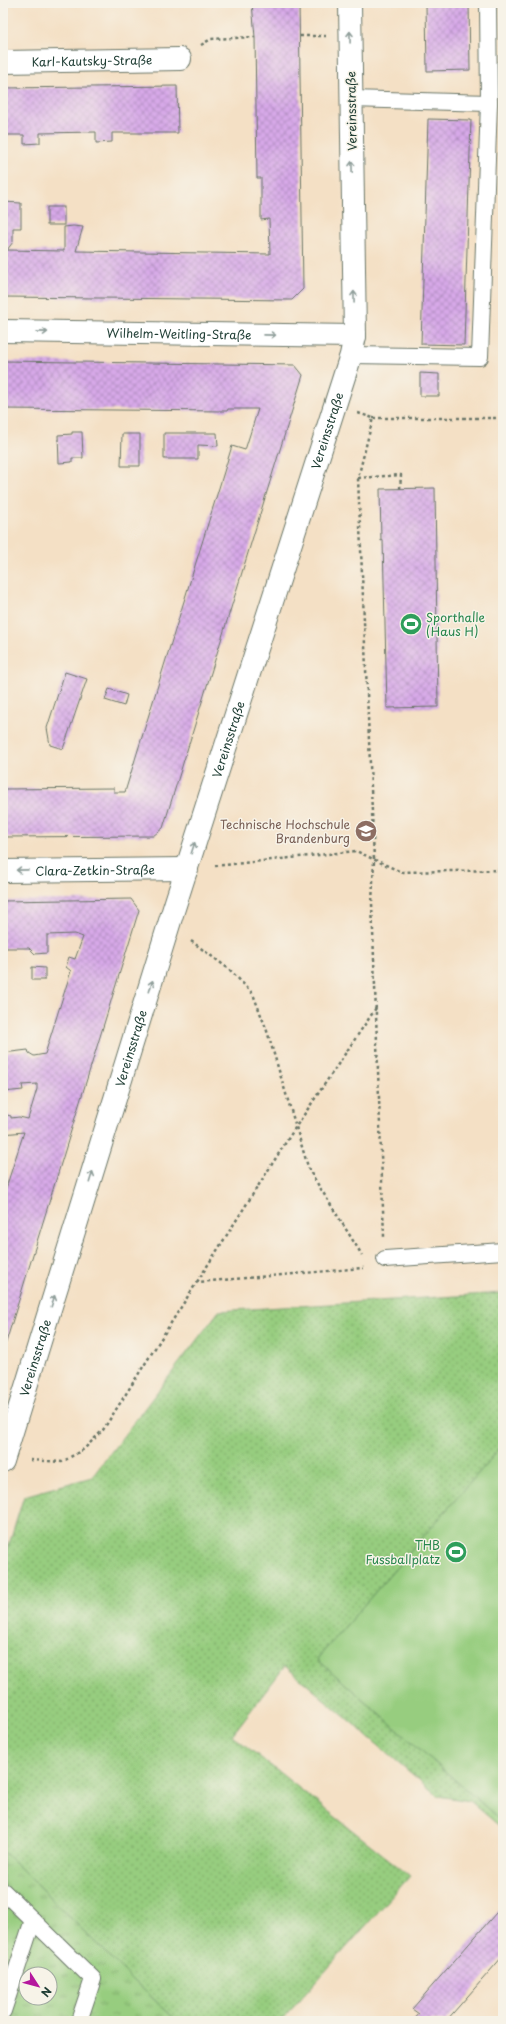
<svg xmlns="http://www.w3.org/2000/svg" width="506" height="2024" font-family="'Playpen Sans',sans-serif">
<style>
.grass{fill:url(#grass-dots);stroke:#5b855a}
.park{fill:url(#park-tufts);stroke:#5b855a;fill-rule:evenodd}
.pitch{fill:#97cd7f;stroke:#5b855a}
.building{fill:url(#building-cross-hatch)}
.lines{fill:none;stroke-linecap:round;stroke-linejoin:round}
.service-casing{stroke:#6a7667;stroke-width:18}
.minor-casing{stroke:#6a7667;stroke-width:24}
.path{stroke:#6a7667;stroke-width:2.5;stroke-dasharray:3 3;stroke-linecap:butt}
.service{stroke:#fff;stroke-width:16}
.minor{stroke:#fff;stroke-width:22}
.oneway{stroke:#8f9e9a}
.labels{text-anchor:middle;dominant-baseline:central;stroke-width:3;stroke-linejoin:round;paint-order:stroke}
.street-label{font-size:12px;fill:#1f3d34;stroke:#f7f3e8}
.leisure-label{font-size:12px;fill:#27864d;stroke:#f7f3e8;text-anchor:start}
.education-label{font-size:12px;fill:#785e54;stroke:#f7f3e8;text-anchor:end}
</style>
<defs>
<pattern id="grass-dots" width="8" height="8" patternUnits="userSpaceOnUse"><rect width="8" height="8" fill="#97cd7f"/><path d="M2 2h.1M6 6h.1" fill="none" stroke="#7ba869" stroke-width="1.8" stroke-linecap="round"/></pattern>
<pattern id="park-tufts" width="24" height="20" patternUnits="userSpaceOnUse"><rect width="24" height="20" fill="#97cd7f"/><path d="M3 7l-1-3M5 7V3M7 7l1-3M15 17l-1-3M17 17v-4M19 17l1-3" fill="none" stroke="#7ba869"/></pattern>
<pattern id="building-cross-hatch" width="8" height="8" patternUnits="userSpaceOnUse"><rect width="8" height="8" fill="#d7a9e8"/><path d="M0 0l8 8M0 8l8-8" fill="none" stroke="#ae8bbd"/></pattern>
</defs>
<rect width="100%" height="100%" fill="#f7f3e8"/>
<filter id="ink" filterUnits="userSpaceOnUse"><feTurbulence type="fractalNoise" baseFrequency=".025" numOctaves="2"/><feDisplacementMap in="SourceGraphic" scale="8" xChannelSelector="R" yChannelSelector="G"/><feConvolveMatrix kernelMatrix="1 2 1 2 8 2 1 2 1" color-interpolation-filters="sRGB"/></filter>
<filter id="wash" filterUnits="userSpaceOnUse"><feTurbulence type="fractalNoise" baseFrequency=".012" numOctaves="4" result="noise"/><feDisplacementMap in="SourceGraphic" scale="16" xChannelSelector="R" yChannelSelector="G"/><feGaussianBlur stdDeviation="0.9" result="paint"/><feColorMatrix in="noise" values="0 0 0 0 0 0 0 0 0 0 0 0 0 0 0 0 0 1.4 0 .05"/><feComposite in="paint" operator="in"/></filter>
<g filter="url(#wash)">
<rect width="100%" height="100%" fill="#f4e0c5"/>
<path class="grass" d="M503,1293V1445L317,1659L503,1822V1829L470,1801L438,1796L285,1666L232,1735L410,1876L281,2021H177L132,1979L3,1851V1564L24,1496L92,1477L219,1311Z"/>
<path class="park" d="M3,1851L132,1979L177,2021H3ZM26,1974H50V1998H26Z"/>
<path class="pitch" d="M503,1445V1822L317,1659Z"/>
<g id="blocks">
<g class="building">
<path d="M252,3H299L303,289L292,300L3,297V202L21,203V228H13V242L7,250L64,251V227L73,226L83,227L76,251L270,254L269,219L261,220V178H257L255,37Z"/>
<path d="M426,3H469L470,70L427,71Z"/>
<path d="M177,86L178,133H112V142L96,143V132L40,133V143L24,144V135H3V88Z"/>
<path d="M428,119L471,120L464,345L421,344Z"/>
<rect x="47" y="207" width="17" height="18"/>
<path d="M3,361L295,365L303,375L163,828L153,836L3,837V789L114,788V792H125L232,446L245,450L258,409H228L227,411L3,409Z"/>
<path d="M420,373L439,374V396H420Z"/>
<path d="M72,432H82L83,458H72V462L59,463L58,435L72,434Z"/>
<path d="M164,433H217L218,446L198,445V459H164Z"/>
<path d="M122,434H140V466H121Z"/>
<path d="M435,488L438,707L387,708L383,540L381,541L380,489Z"/>
<path d="M65,672L87,679L63,749L50,745L47,728Z"/>
<path d="M109,689L127,695L124,706L105,700Z"/>
<path d="M131,899L139,910L3,1352V1288L5,1281L3,1280V1194H4L24,1132L3,1134V1114L11,1116V1118L19,1117L28,1119L37,1089V1084L22,1085L23,1090L3,1092V1053L28,1050L29,1053L34,1056L45,1054L71,971L66,967L69,957L75,959L83,937L75,934L47,935V953L35,954L29,948H3V901Z"/>
<path d="M32,967L45,968V980H32Z"/>
<path d="M503,1905V1956L446,2021H413L419,2014L412,2009Z"/>
</g>
</g>
</g>
<g filter="url(#ink)">
<use href="#blocks" fill-opacity="0" stroke="#6a7667" stroke-width="1"/>
<g class="lines">
<g class="service-casing">
<g id="service">
<path d="M351,99L489,103"/>
<path d="M351,355L480,357L489,103L488,3"/>
<path d="M385,1259L503,1251"/>
<path d="M3,1891L93,1979L79,2021"/>
<path d="M3,2011L33,1920"/>
</g>
</g>
<g class="minor-casing">
<g id="minor">
<path id="s1" d="M3,62L180,59"/>
<path id="s2" d="M3,331L355,336"/>
<path id="s3" d="M3,871L187,869"/>
<path id="s4" d="M3,1461L174,908L351,355L355,336L350,3"/>
</g>
</g>
<g class="path">
<path d="M300,36H326"/>
<path d="M201,45L211,39L255,37"/>
<path d="M358,413L373,418L358,478L374,860L372,903L384,1237"/>
<path d="M373,418H503"/>
<path d="M358,478L401,475L400,489"/>
<path d="M215,866L356,851L401,872L503,870"/>
<path d="M191,941L229,969L253,994L267,1031L309,1170L362,1255"/>
<path d="M197,1282L295,1128L376,1008"/>
<path d="M30,1460L62,1462L84,1449L103,1430L197,1282L364,1268"/>
</g>
<use href="#service" class="service"/>
<use href="#minor" class="minor"/>
</g>
<defs><path id="oneway-shaft" d="M-6 0H5M1.5-3L5.5 0L1.5 3" fill="none" stroke-width="1.6" stroke-linecap="round" stroke-linejoin="round"/></defs>
<g class="oneway">
<use href="#oneway-shaft" transform="translate(350 37) rotate(-91)"/>
<use href="#oneway-shaft" transform="translate(352 167) rotate(-91)"/>
<use href="#oneway-shaft" transform="translate(354 297) rotate(-91)"/>
<use href="#oneway-shaft" transform="translate(42 332) rotate(1)"/>
<use href="#oneway-shaft" transform="translate(270 335) rotate(1)"/>
<use href="#oneway-shaft" transform="translate(193 848) rotate(-72)"/>
<use href="#oneway-shaft" transform="translate(22 870) rotate(179)"/>
<use href="#oneway-shaft" transform="translate(151 986) rotate(-73)"/>
<use href="#oneway-shaft" transform="translate(91 1177) rotate(-73)"/>
<use href="#oneway-shaft" transform="translate(53 1301) rotate(-73)"/>
</g>
</g>
<defs>
<g id="stadium-disc" transform="scale(1.15)"><circle r="9.5" fill="#2e9e5b" stroke="#f7f3e8"/><path d="M0-5a6.5 5 0 1 0 0 10a6.5 5 0 1 0 0-10ZM-3.5-1.8h7v3.6h-7Z" fill="#fff"/></g>
<g id="university-disc" transform="scale(1.15)"><circle r="9.5" fill="#8d6e63" stroke="#f7f3e8"/><path d="M0-5L7-2L0 1L-7-2ZM-4 1L0 2.5L4 1V4Q0 6-4 4Z" fill="#fff"/></g>
</defs>
<g fill-rule="evenodd">
<use href="#stadium-disc" x="411" y="624"/>
<use href="#university-disc" x="366" y="831"/>
<use href="#stadium-disc" x="456" y="1552"/>
</g>
<g class="labels">
<g class="street-label">
<text stroke="none"><textPath href="#s1" startOffset="89">Karl-Kautsky-Straße</textPath></text>
<text transform="translate(351 111) rotate(-91)">Vereinsstraße</text>
<text stroke="none"><textPath href="#s2" startOffset="176">Wilhelm-Weitling-Straße</textPath></text>
<text stroke="none"><textPath href="#s4" startOffset="1080">Vereinsstraße</textPath></text>
<text stroke="none"><textPath href="#s4" startOffset="756">Vereinsstraße</textPath></text>
<text stroke="none"><textPath href="#s3" startOffset="92">Clara-Zetkin-Straße</textPath></text>
<text stroke="none"><textPath href="#s4" startOffset="432">Vereinsstraße</textPath></text>
<text stroke="none"><textPath href="#s4" startOffset="108">Vereinsstraße</textPath></text>
</g>
<g class="leisure-label">
<text x="426" y="617">Sporthalle<tspan x="426" dy="14">(Haus H)</tspan></text>
<text x="440" y="1545" text-anchor="end">THB<tspan x="440" dy="14">Fussballplatz</tspan></text>
</g>
<g class="education-label">
<text x="350" y="824">Technische Hochschule<tspan x="350" dy="14">Brandenburg</tspan></text>
</g>
</g>
<rect width="506" height="2024" fill="none" stroke="#f7f3e8" stroke-width="16"/>
<g transform="translate(38 1986) rotate(126)"><circle r="19" fill="#f7f3e8" stroke="#a1aaa0"/>
<path d="M0-3L7 15L0 10L-7 15Z" fill="#b5179e"/>
<text y="-6" font-size="11" font-weight="bold" text-anchor="middle" fill="#1f3d34">N</text>
</g>
</svg>
